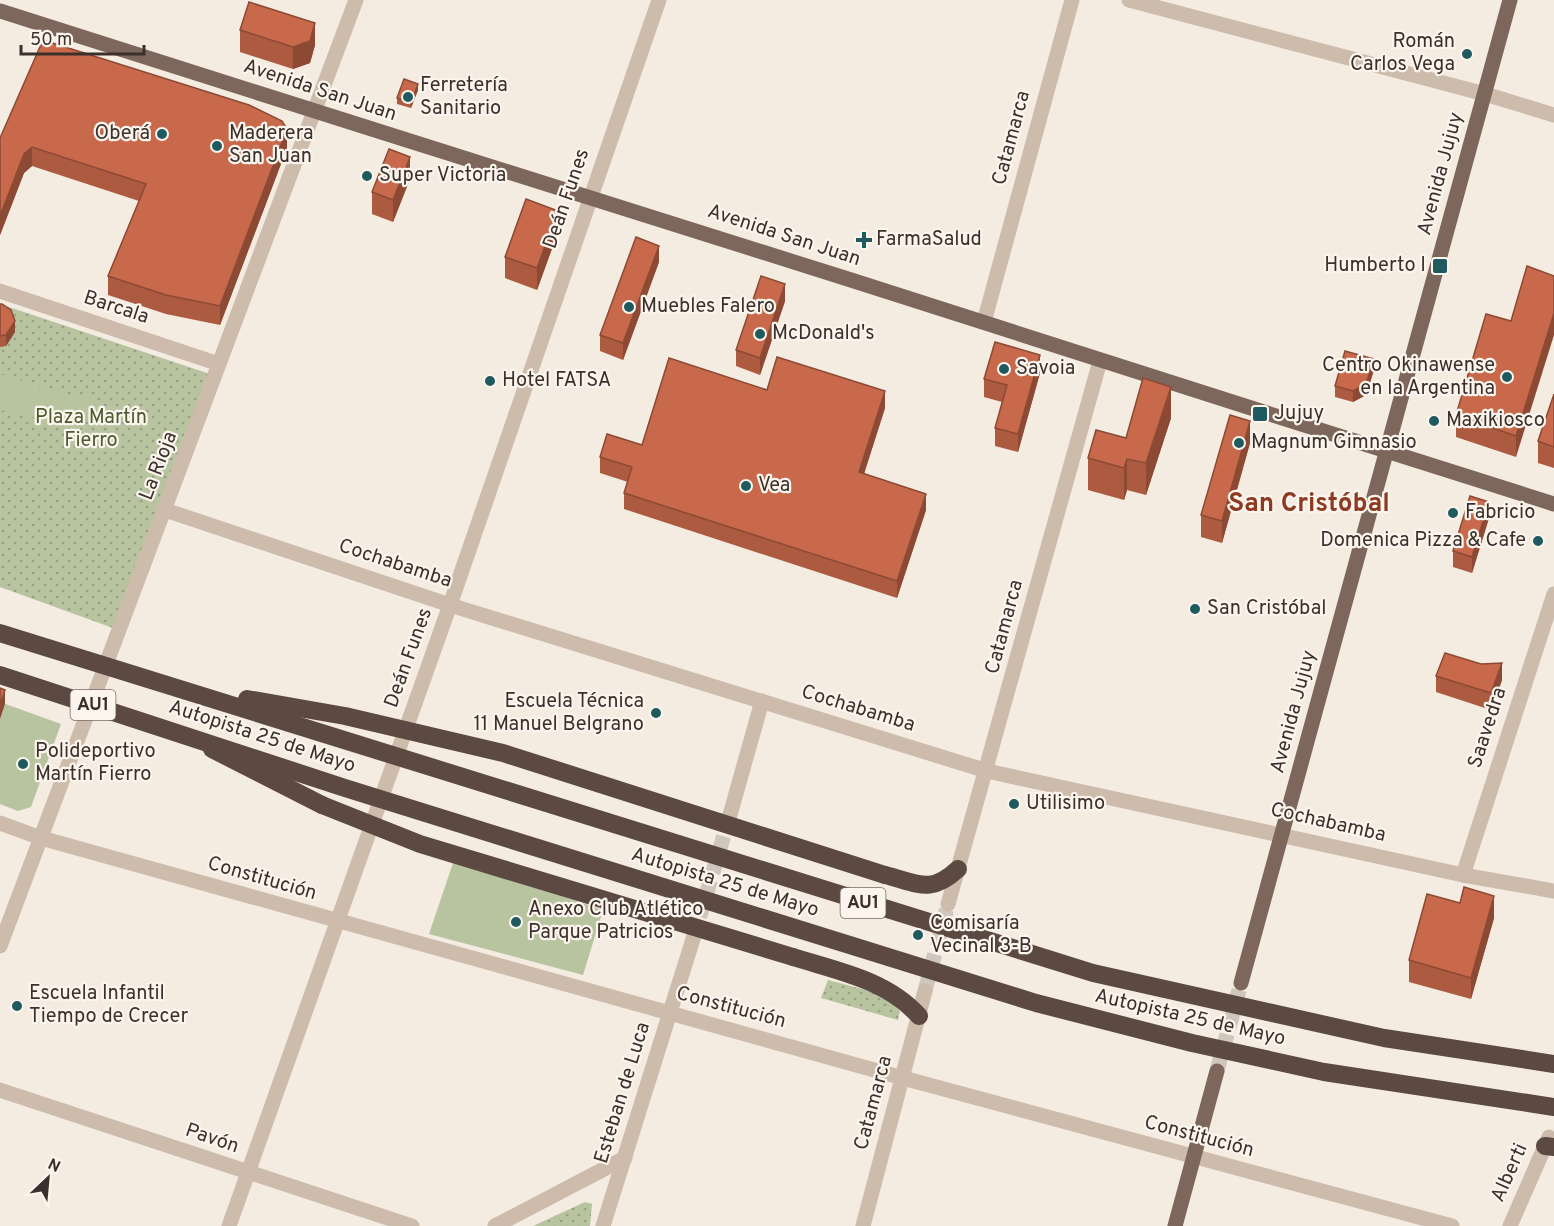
<svg xmlns="http://www.w3.org/2000/svg" width="1554" height="1226" font-family="Overpass,sans-serif">
<style>
.green{fill:url(#green-dots)}
.pitch{fill:#b8c4a0}
.lines{fill:none;stroke-linecap:round;stroke-linejoin:round}
.minor-tunnel{stroke:#cfc6bd;stroke-width:15;stroke-dasharray:15 8;stroke-linecap:butt}
.major-tunnel{stroke:#cfc6bd;stroke-width:15;stroke-dasharray:15 8;stroke-linecap:butt}
.minor{stroke:#cdbbac;stroke-width:15}
.major{stroke:#7d675c;stroke-width:15}
.highway{stroke:#5c4a42;stroke-width:18}
.highway-bridge{stroke:#5c4a42;stroke-width:18}
.wall{fill:#ac5a40}
.shaded-wall{fill:#8c4a34}
.building{fill:#c8694b;stroke:#8c4a34;stroke-width:1.5}
.poi-dot{fill:#1f5a5e;stroke:#fbf5ee;stroke-width:2}
.labels{text-anchor:middle;dominant-baseline:central;stroke-width:4.5;stroke-linejoin:round;paint-order:stroke}
.shield{fill:#fbf5ee;stroke:#756b66;stroke-width:1.5}
.shield-label{font-size:18px;font-weight:bold;fill:#3b302b}
.poi-label{font-size:20px;fill:#3b302b;stroke:#fbf5ee;text-anchor:start}
.street-label{font-size:20px;fill:#3b302b;stroke:#fbf5ee}
.park-label{font-size:20px;fill:#4a5a2e;stroke:#fbf5ee}
.district-label{font-size:26px;font-weight:bold;fill:#8c3b22;stroke:#fbf5ee}
</style>
<defs>
<pattern id="green-dots" width="8" height="8" patternUnits="userSpaceOnUse" patternTransform="scale(1.5)"><rect width="8" height="8" fill="#b8c4a0"/><path d="M2 2h.1M6 6h.1" fill="none" stroke="#97a083" stroke-width="1.8" stroke-linecap="round"/></pattern>
</defs>
<rect width="100%" height="100%" fill="#f4ebe1"/>
<g class="green">
<path d="M0,304L210,374L113,628L0,587Z"/>
<path d="M828,980L881,994L900,1011L898,1020L821,998Z"/>
<path d="M585,1202L592,1204L590,1226H533Z"/>
</g>
<g class="pitch">
<path d="M0,374L73,397L94,398V422L50,421L0,410Z"/>
<path d="M0,702L61,724L31,807L18,811L0,804Z"/>
<path d="M454,860L603,910L583,975L429,934Z"/>
</g>
<g class="lines">
<g class="minor-tunnel">
<path d="M693,939L730,815"/>
<path d="M925,991L948,904"/>
</g>
<path class="major-tunnel" d="M1217,1071L1241,983"/>
<g class="minor">
<path d="M1129,0L1485,94L1554,115"/>
<path d="M0,291L219,364"/>
<path d="M984,322L1072,0"/>
<path d="M165,510L450,605L987,771L1463,875L1554,891"/>
<path d="M730,815L762,701"/>
<path d="M0,823L41,838L903,1078L1452,1226"/>
<path d="M1463,875L1554,594"/>
<path d="M948,904L1100,361"/>
<path d="M0,946L356,0"/>
<path d="M0,1090L412,1226"/>
<path d="M229,1226L450,605L659,0"/>
<path d="M495,1226L625,1158"/>
<path d="M603,1226L693,939"/>
<path d="M863,1226L925,991"/>
<path d="M1510,1226L1549,1137"/>
</g>
<g class="major">
<path d="M0,11C283,102 568,190 851,280C1086,354 1319,431 1554,504"/>
<path d="M1241,983L1510,0"/>
<path d="M1175,1226L1217,1071"/>
</g>
<g class="highway">
<path d="M212,749L322,805"/>
<path d="M885,875C918,883 930,895 958,869"/>
<path d="M793,957C838,971 887,980 919,1016"/>
<path d="M1545,1146L1554,1147"/>
</g>
<g class="highway-bridge">
<path d="M0,633L1093,973L1384,1038L1554,1064"/>
<path d="M0,675L345,788L1036,1003L1192,1043L1324,1072L1554,1107"/>
<path d="M247,699L345,716L503,753L885,875"/>
<path d="M322,805L420,844L793,957"/>
</g>
</g>
<g class="wall">
<path d="M240,30L315,45L310,63L293,69L240,52Z"/>
<path d="M418,90L411,108L397,104V98Z"/>
<path d="M0,138L287,148L220,325L166,314L108,295V276L139,201L32,166L24,173L0,235Z"/>
<path d="M410,179L393,222L372,214V192Z"/>
<path d="M558,232L537,290L505,278V257Z"/>
<path d="M659,262L623,360L600,351V335Z"/>
<path d="M1527,266L1516,457L1456,437V415L1511,321Z"/>
<path d="M785,301L760,375L736,366V350Z"/>
<path d="M0,304L15,332L6,346L0,347Z"/>
<path d="M1374,370L1366,395L1353,402L1335,397V386Z"/>
<path d="M1040,373L1018,452L995,446V428L1002,402L984,397V379Z"/>
<path d="M767,390L885,408L864,474L926,510L897,598L624,509V493L628,482L600,473V457L642,445Z"/>
<path d="M1554,394V468L1538,463V441Z"/>
<path d="M1171,418L1146,495L1127,490L1124,500L1088,490V458L1126,438Z"/>
<path d="M1250,443L1222,543L1201,537V515Z"/>
<path d="M1489,518L1472,573L1453,567V551Z"/>
<path d="M1436,676L1502,680L1491,710L1436,692Z"/>
<path d="M1460,903L1494,918L1471,999L1409,982V960Z"/>
</g>
<g class="shaded-wall">
<path d="M315,23V45L310,63L293,69V47Z"/>
<path d="M418,84V90L411,108V103Z"/>
<path d="M287,129V148L220,325V306Z"/>
<path d="M32,147V166L24,173L0,235V216L24,154Z"/>
<path d="M410,157V179L393,222V200Z"/>
<path d="M558,211V232L537,290V268Z"/>
<path d="M659,246V262L623,360V343Z"/>
<path d="M785,284V301L760,375V358Z"/>
<path d="M1554,313V335L1516,457V436Z"/>
<path d="M15,321V332L6,346V335Z"/>
<path d="M1040,355V373L1018,452V434Z"/>
<path d="M1374,359V370L1366,395L1353,402V391Z"/>
<path d="M1171,387V418L1146,495V463Z"/>
<path d="M885,391V408L859,489V472Z"/>
<path d="M1250,421V443L1222,543V521Z"/>
<path d="M1127,459V490L1124,500V468Z"/>
<path d="M926,494V510L897,598V581Z"/>
<path d="M1489,502V518L1472,573V557Z"/>
<path d="M1502,663V680L1491,710V693Z"/>
<path d="M5,690V704L0,719V705Z"/>
<path d="M1494,896V918L1471,999V978Z"/>
</g>
<g class="building">
<path d="M249,2L315,23L310,41L293,47L240,30Z"/>
<path d="M43,40L249,105L282,121L287,129L220,306L166,295L108,276L146,184L32,147L24,154L0,216V138Z"/>
<path d="M404,79L418,84L411,103L397,98Z"/>
<path d="M389,149L410,157L393,200L372,192Z"/>
<path d="M526,199L558,211L537,268L505,257Z"/>
<path d="M636,237L659,246L623,343L600,335Z"/>
<path d="M1527,266L1554,276V313L1516,436L1456,415L1486,314L1511,321Z"/>
<path d="M761,276L785,284L760,358L736,350Z"/>
<path d="M0,304H2L11,310L15,321L6,335L0,336Z"/>
<path d="M995,342L1040,355L1018,434L995,428L1007,385L984,379Z"/>
<path d="M1345,351L1374,359L1366,384L1353,391L1335,386Z"/>
<path d="M777,357L885,391L859,472L926,494L897,581L624,493L632,467L600,457L607,434L642,445L669,358L767,390Z"/>
<path d="M1143,378L1171,387L1146,463L1127,459L1124,468L1088,458L1096,430L1126,438Z"/>
<path d="M1554,394V447L1538,441Z"/>
<path d="M1230,415L1250,421L1222,521L1201,515Z"/>
<path d="M1470,496L1489,502L1472,557L1453,551Z"/>
<path d="M1445,653L1481,664L1502,663L1491,693L1436,676Z"/>
<path d="M0,688L5,690L0,705Z"/>
<path d="M1464,887L1494,896L1471,978L1409,960L1427,894L1460,903Z"/>
</g>
<g class="poi-dot">
<circle cx="1467" cy="54" r="6"/>
<circle cx="408" cy="97" r="6"/>
<circle cx="162" cy="134" r="6"/>
<circle cx="217" cy="146" r="6"/>
<circle cx="367" cy="176" r="6"/>
<path d="M861 231h6v6h6v6h-6v6h-6v-6h-6v-6h6z"/>
<rect x="1432" y="258" width="16" height="16" rx="3"/>
<circle cx="629" cy="307" r="6"/>
<circle cx="760" cy="334" r="6"/>
<circle cx="1004" cy="369" r="6"/>
<circle cx="1507" cy="377" r="6"/>
<circle cx="490" cy="381" r="6"/>
<rect x="1252" y="406" width="16" height="16" rx="3"/>
<circle cx="1434" cy="421" r="6"/>
<circle cx="1239" cy="443" r="6"/>
<circle cx="746" cy="486" r="6"/>
<circle cx="1453" cy="513" r="6"/>
<circle cx="1538" cy="541" r="6"/>
<circle cx="1195" cy="609" r="6"/>
<circle cx="656" cy="713" r="6"/>
<circle cx="23" cy="764" r="6"/>
<circle cx="1014" cy="804" r="6"/>
<circle cx="516" cy="922" r="6"/>
<circle cx="918" cy="935" r="6"/>
<circle cx="17" cy="1006" r="6"/>
</g>
<g class="labels">
<g class="shield">
<rect x="70.5" y="690" width="45" height="30" rx="4.5"/>
<rect x="840.5" y="888" width="45" height="30" rx="4.5"/>
</g>
<g class="shield-label">
<text x="93" y="705">AU1</text>
<text x="863" y="903">AU1</text>
</g>
<g class="poi-label">
<text x="1455" y="42" text-anchor="end">Román<tspan x="1455" dy="23">Carlos Vega</tspan></text>
<text x="420" y="86">Ferretería<tspan x="420" dy="23">Sanitario</tspan></text>
<text x="150" y="134" text-anchor="end">Oberá</text>
<text x="229" y="134">Maderera<tspan x="229" dy="23">San Juan</tspan></text>
<text x="379" y="176">Super Victoria</text>
<text x="876" y="240">FarmaSalud</text>
<text x="1426" y="266" text-anchor="end">Humberto I</text>
<text x="641" y="307">Muebles Falero</text>
<text x="772" y="334">McDonald's</text>
<text x="1495" y="366" text-anchor="end">Centro Okinawense<tspan x="1495" dy="23">en la Argentina</tspan></text>
<text x="1016" y="369">Savoia</text>
<text x="502" y="381">Hotel FATSA</text>
<text x="1274" y="414">Jujuy</text>
<text x="1446" y="421">Maxikiosco</text>
<text x="1251" y="443">Magnum Gimnasio</text>
<text x="758" y="486">Vea</text>
<text x="1465" y="513">Fabricio</text>
<text x="1526" y="541" text-anchor="end">Domenica Pizza &amp; Cafe</text>
<text x="1207" y="609">San Cristóbal</text>
<text x="644" y="702" text-anchor="end">Escuela Técnica<tspan x="644" dy="23">11 Manuel Belgrano</tspan></text>
<text x="35" y="752">Polideportivo<tspan x="35" dy="23">Martín Fierro</tspan></text>
<text x="1026" y="804">Utilisimo</text>
<text x="528" y="910">Anexo Club Atlético<tspan x="528" dy="23">Parque Patricios</tspan></text>
<text x="930" y="924">Comisaría<tspan x="930" dy="23">Vecinal 3-B</tspan></text>
<text x="29" y="994">Escuela Infantil<tspan x="29" dy="23">Tiempo de Crecer</tspan></text>
</g>
<g class="street-label">
<text transform="translate(320 91) rotate(18)">Avenida San Juan</text>
<text transform="translate(1012 138) rotate(-75)">Catamarca</text>
<text transform="translate(1441 174) rotate(-75)">Avenida Jujuy</text>
<text transform="translate(567 199) rotate(-71)">Deán Funes</text>
<text transform="translate(784 236) rotate(18)">Avenida San Juan</text>
<text transform="translate(116 308) rotate(18)">Barcala</text>
<text transform="translate(159 466) rotate(-69)">La Rioja</text>
<text transform="translate(395 564) rotate(18)">Cochabamba</text>
<text transform="translate(1005 627) rotate(-75)">Catamarca</text>
<text transform="translate(409 658) rotate(-70)">Deán Funes</text>
<text transform="translate(858 709) rotate(17)">Cochabamba</text>
<text transform="translate(1294 712) rotate(-75)">Avenida Jujuy</text>
<text transform="translate(1488 728) rotate(-72)">Saavedra</text>
<text transform="translate(262 737) rotate(18)">Autopista 25 de Mayo</text>
<text transform="translate(1328 823) rotate(13)">Cochabamba</text>
<text transform="translate(262 879) rotate(16)">Constitución</text>
<text transform="translate(725 883) rotate(17)">Autopista 25 de Mayo</text>
<text transform="translate(731 1008) rotate(15)">Constitución</text>
<text transform="translate(1190 1018) rotate(13)">Autopista 25 de Mayo</text>
<text transform="translate(623 1093) rotate(-73)">Esteban de Luca</text>
<text transform="translate(874 1103) rotate(-75)">Catamarca</text>
<text transform="translate(1199 1137) rotate(15)">Constitución</text>
<text transform="translate(212 1139) rotate(19)">Pavón</text>
<text transform="translate(1510 1173) rotate(-66)">Alberti</text>
</g>
<g class="park-label">
<text x="91" y="418">Plaza Martín<tspan x="91" dy="23">Fierro</tspan></text>
</g>
<g class="district-label">
<text x="1309" y="504">San Cristóbal</text>
</g>
</g>
<g transform="translate(48 1178) rotate(26)" stroke="#fbf5ee" stroke-width="4.5" paint-order="stroke">
<path d="M0-4.5L10 22L0 15L-10 22Z" fill="#3b302b"/>
<text y="-9" font-size="16" font-weight="bold" text-anchor="middle" fill="#3b302b">N</text>
</g>
<path d="M21 45v9h123v-9" fill="none" stroke="#3b302b" stroke-width="3"/>
<text x="30" y="45" font-size="18" fill="#3b302b" stroke="#fbf5ee" stroke-width="4.5" paint-order="stroke">50 m</text>
</svg>
